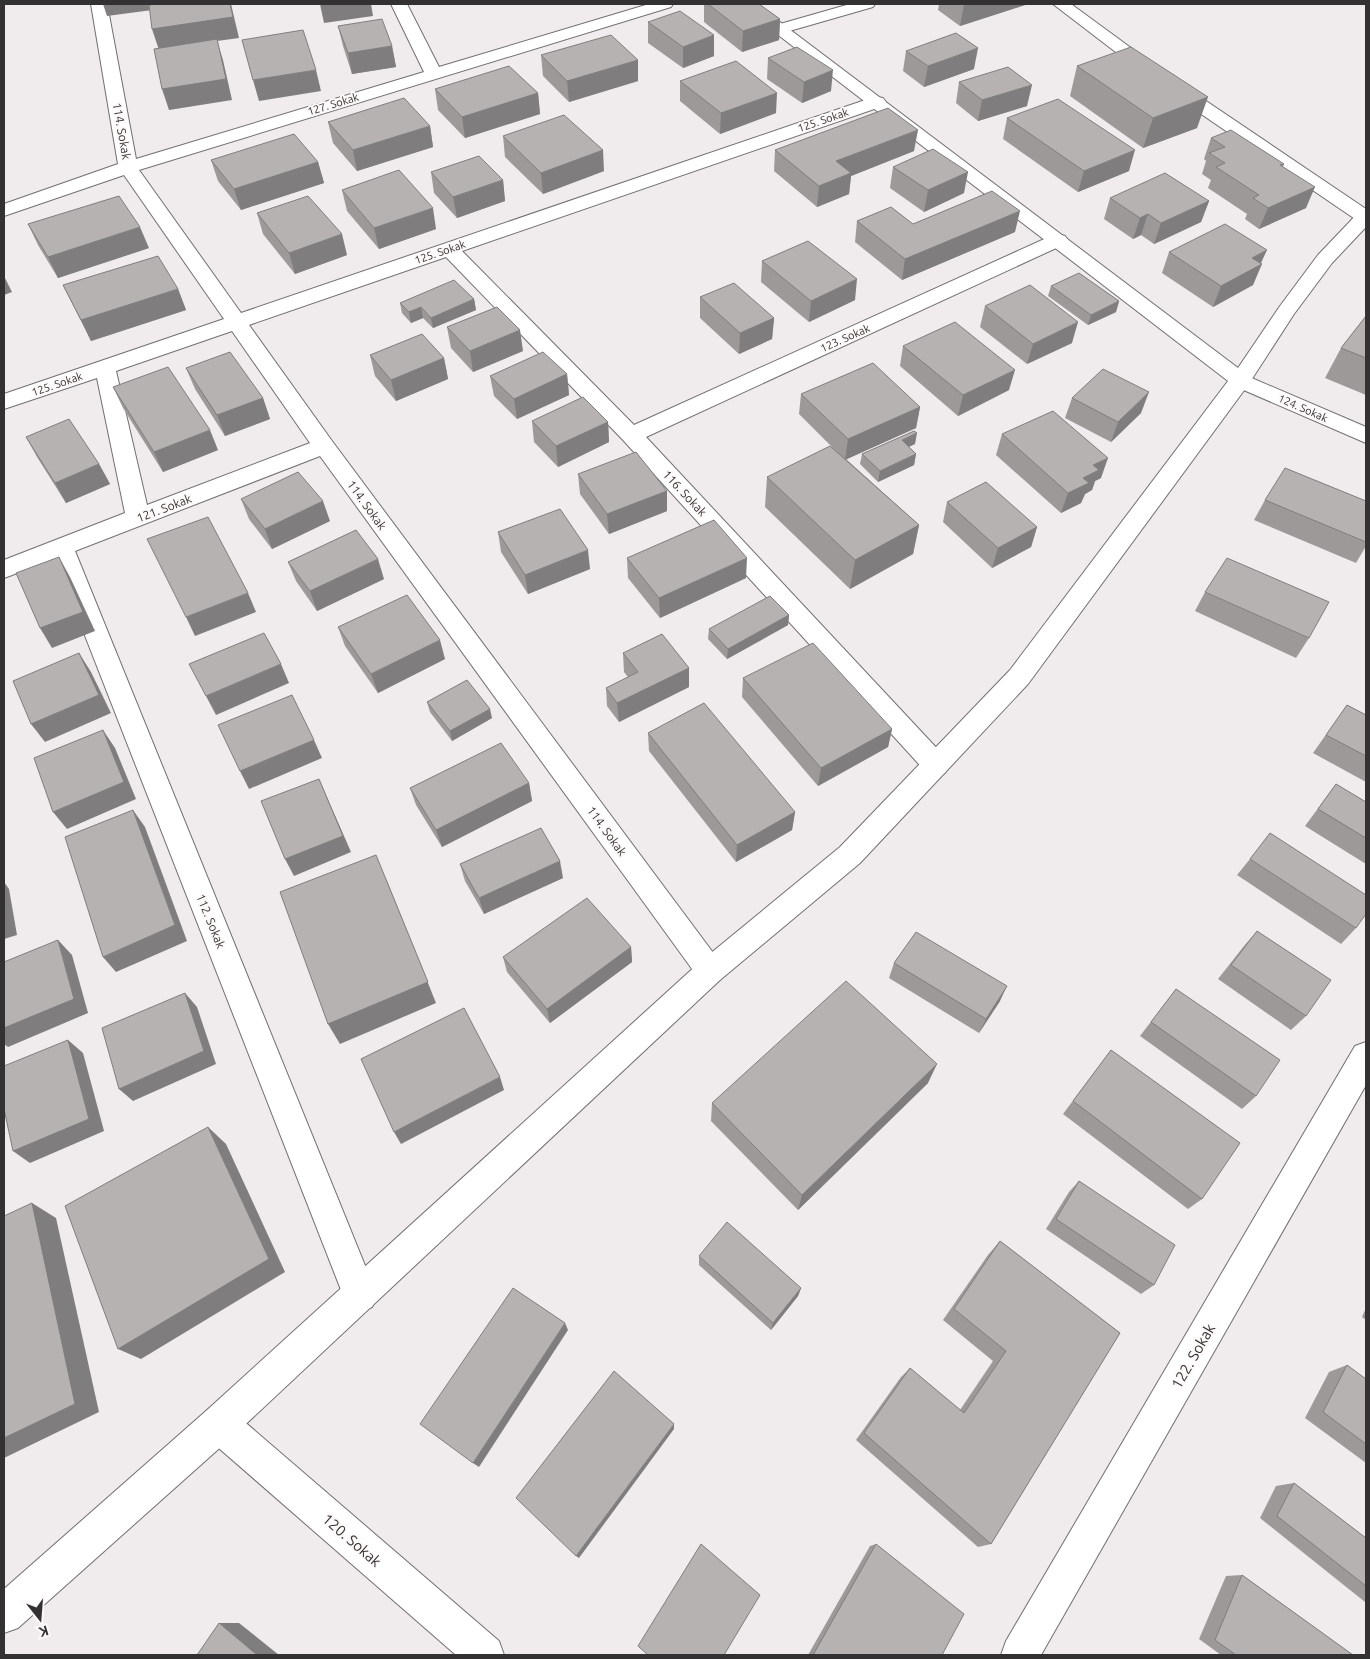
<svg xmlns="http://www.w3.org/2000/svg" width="1370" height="1659" font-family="Ubuntu,sans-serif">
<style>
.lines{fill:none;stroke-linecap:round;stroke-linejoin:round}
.street-casing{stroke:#736f6f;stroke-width:2}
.secondary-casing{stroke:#736f6f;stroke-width:2}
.street{fill:#fff;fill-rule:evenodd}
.secondary{fill:#fff;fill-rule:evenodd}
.wall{fill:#9d9999}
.shaded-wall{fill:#7f7d7d}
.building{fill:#b6b2b2;stroke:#7f7d7d}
.labels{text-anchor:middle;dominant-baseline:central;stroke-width:4;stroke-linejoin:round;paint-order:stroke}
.far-street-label{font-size:11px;fill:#333131;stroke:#fdf9f9}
.street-label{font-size:12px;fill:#333131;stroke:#fdf9f9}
.near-street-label{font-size:15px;fill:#333131;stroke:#fdf9f9}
</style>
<rect width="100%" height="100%" fill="#f0ebec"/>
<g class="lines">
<g class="street-casing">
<g id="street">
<path d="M91,4H107L136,159L424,72L391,4H407L439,67L649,4H673L671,7L139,170L241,313L871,98L877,97L883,98L886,102L883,106L462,251L634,425L1051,236L1058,234L1065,236L1068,240L1065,244L646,437L945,757L949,765L945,773L936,776L927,773L623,440L446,257L249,325L332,441L720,962L725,971L720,980L710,984L700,980L320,456L75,551L377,1295L372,1307L360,1312L348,1307L343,1295L55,559L4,578V560L125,513L97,378L4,409V394L224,319L124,175L4,216V204L118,164ZM232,331L310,443L147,505L116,371Z"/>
<path d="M850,4H875L873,7L779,34L773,32L771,29L773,26Z"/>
<path d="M1053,4H1071L1172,78L1366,209V222L1358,221L1160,86Z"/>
<path d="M1240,373L1366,427V443L1232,385L1229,380L1232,375Z"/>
<path d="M1366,1042V1085L1041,1655H1001L1006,1641L1355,1046Z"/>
<path d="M219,1406L232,1411L499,1641L504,1655H456L206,1437L201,1424L206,1411Z"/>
</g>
</g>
<g class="secondary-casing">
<path id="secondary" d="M738,4H756L1238,368L1280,306L1318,255L1359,212L1366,210V227L1332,263L1294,314L1248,385L1028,684L860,863L720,980L232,1437L18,1628L4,1633V1589L206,1411L700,962L840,847L1010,670L1228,381Z"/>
</g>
<use href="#street" class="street"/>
<use href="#secondary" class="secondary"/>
</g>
<g class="wall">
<path d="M704,4H759L780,19L779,40L742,52L704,22Z"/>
<path d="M939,4H1025V5L960,26L938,10Z"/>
<path d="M648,22L714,56L683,68L648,43Z"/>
<path d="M338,26L392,46L396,67L352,74L343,46Z"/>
<path d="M906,51L974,69L924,87L903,71Z"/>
<path d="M541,55L638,81L569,102L543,76Z"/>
<path d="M768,58L831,91L802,103L767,79Z"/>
<path d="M1077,66L1197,128L1143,148L1070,96Z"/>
<path d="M680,81L776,113L720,134L680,101Z"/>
<path d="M959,82L1027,106L978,121L956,103Z"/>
<path d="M435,89L538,93L540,114L465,138L438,110Z"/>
<path d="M1007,118L1129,171L1078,192L1003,139Z"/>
<path d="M328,122L430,126L433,147L357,171L333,143Z"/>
<path d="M503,136L604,171L543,194L505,157Z"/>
<path d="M1211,138L1284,164L1283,167L1306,208L1259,229L1245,219L1247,214L1208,188L1211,180L1202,174L1206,161L1204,159Z"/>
<path d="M775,150L914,151L851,176L849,194L817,207L774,171Z"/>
<path d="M211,160L318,162L324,183L241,210L218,181Z"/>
<path d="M893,167L964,193L924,212L890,188Z"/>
<path d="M431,172L503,180L505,201L457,218L434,193Z"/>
<path d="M342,190L436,229L379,249L347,211Z"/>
<path d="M1110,198L1209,201L1201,222L1154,244L1141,235L1133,239L1104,219Z"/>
<path d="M257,213L347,255L295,274L263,234Z"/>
<path d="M857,221L913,224L1015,232L902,280L855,242Z"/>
<path d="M28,224L149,248L58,278L38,245Z"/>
<path d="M1169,252L1261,263L1253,285L1213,307L1162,273Z"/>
<path d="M762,261L855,300L809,322L761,282Z"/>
<path d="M63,285L178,289L186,310L91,341Z"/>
<path d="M1051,286L1119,301L1116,312L1088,325L1048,296Z"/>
<path d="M700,297L774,318L772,339L739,354L700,318Z"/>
<path d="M474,299L476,310L433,328L423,318L411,323L402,313L400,303Z"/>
<path d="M985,306L1072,343L1027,364L980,327Z"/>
<path d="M1366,316V395L1325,378L1341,348Z"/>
<path d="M447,327L523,351L473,372L451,348Z"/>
<path d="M903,346L1009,390L958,416L900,366Z"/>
<path d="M370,355L444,358L448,379L396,401L375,376Z"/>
<path d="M186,368L263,398L270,419L225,436L195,389Z"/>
<path d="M567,374L569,395L517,419L494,396L490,376Z"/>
<path d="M113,387L218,450L163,472L123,408Z"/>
<path d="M801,394L920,407L916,428L846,459L919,525L913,554L850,589L765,507L767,477L832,447L799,414Z"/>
<path d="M1072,398L1141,413L1111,442L1065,418Z"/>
<path d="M532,421L608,422L609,442L558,467L534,442Z"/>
<path d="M1002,434L1101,478L1095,481L1092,490L1085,494L1081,503L1061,513L996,455Z"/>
<path d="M26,437L99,464L110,484L66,503L37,457Z"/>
<path d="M915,444L908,447L916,454L914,465L878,482L860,464L862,454Z"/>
<path d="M578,474L667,491V511L609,534L580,494Z"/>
<path d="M241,499L330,521L272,549L249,519Z"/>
<path d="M1265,500L1366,501V546L1356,563L1254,520Z"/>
<path d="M947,502L1037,527L1031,547L992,568L943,522Z"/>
<path d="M498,532L590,569L528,594L501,552Z"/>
<path d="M627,558L746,578L660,618L628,578Z"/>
<path d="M288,562L384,579L317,611L296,581Z"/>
<path d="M1205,592L1309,638L1296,658L1195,611Z"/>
<path d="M789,615L788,625L727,659L708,639L709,629Z"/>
<path d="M338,627L445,659L378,693L345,646Z"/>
<path d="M623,653L689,668V687L619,722L607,706L606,688L628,677L624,672Z"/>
<path d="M743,678L892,729L888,747L818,786L742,697Z"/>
<path d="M427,702L492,718L452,741L430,712Z"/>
<path d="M1347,705L1366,715V782L1313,753Z"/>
<path d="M648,733L795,812L792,830L736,862L649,751Z"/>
<path d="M529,783L532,801L442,847L416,805L410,788Z"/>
<path d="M1336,784L1366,802V864L1305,826Z"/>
<path d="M1250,859L1356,928L1341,944L1237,875Z"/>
<path d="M460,864L563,878L484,914L465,881Z"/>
<path d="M1257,931L1306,1016L1291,1030L1218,979L1244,946Z"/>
<path d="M631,947L632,962L550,1023L507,972L503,957Z"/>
<path d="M894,963L1000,1001L979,1033L889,978Z"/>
<path d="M1176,989L1256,1096L1242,1109L1140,1036Z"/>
<path d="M1111,1050L1202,1199L1188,1209L1063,1114Z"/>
<path d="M928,1083L798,1210L711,1121L712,1103Z"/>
<path d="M1079,1181L1154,1285L1141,1294L1046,1229L1069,1192Z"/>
<path d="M1000,1241L1120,1333L991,1544L978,1547L856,1440L901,1377L910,1368L960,1410L993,1361L943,1320L988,1255Z"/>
<path d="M699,1256L801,1288L798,1296L771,1330L699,1265Z"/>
<path d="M1366,1308V1320L1362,1317Z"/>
<path d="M1347,1365L1366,1379V1463L1305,1418L1329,1372Z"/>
<path d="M1294,1483L1366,1538V1602H1365L1260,1518L1276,1486Z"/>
<path d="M876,1544L942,1655H808L870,1546Z"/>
<path d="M1242,1575L1353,1655H1221L1199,1639L1226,1576Z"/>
</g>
<g class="shaded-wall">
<path d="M103,4H190V5L107,16Z"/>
<path d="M231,4L239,38L217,41L223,60L232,100L169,110L162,89L159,50L152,29Z"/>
<path d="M320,4H371L373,16L324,23Z"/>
<path d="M969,4H1025V5L960,26L964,5Z"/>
<path d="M780,19L779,40L742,52L743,31Z"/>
<path d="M714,35V56L683,68V47Z"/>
<path d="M392,46L396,67L352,74L348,53Z"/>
<path d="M978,48L974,69L924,87L928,66Z"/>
<path d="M638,60V81L569,102L567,81Z"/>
<path d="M316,70L321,91L259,101L253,80Z"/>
<path d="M833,70L831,91L802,103L804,82Z"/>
<path d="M1032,85L1027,106L978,121L982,100Z"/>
<path d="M538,93L540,114L465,138L462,117Z"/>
<path d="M777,93L776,113L720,134L721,113Z"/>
<path d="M1208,97L1197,128L1143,148L1153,118Z"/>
<path d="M430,126L433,147L357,171L353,150Z"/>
<path d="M918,130L914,151L851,176L849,194L817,207L819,186L836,161Z"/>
<path d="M603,150L604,171L543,194L541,173Z"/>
<path d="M1135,150L1129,171L1078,192L1084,171Z"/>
<path d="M318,162L324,183L241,210L234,189Z"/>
<path d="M968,172L964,193L924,212L928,190Z"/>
<path d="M503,180L505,201L457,218L453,197Z"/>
<path d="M1315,187L1306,208L1259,229L1268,208Z"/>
<path d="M1209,201L1201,222L1154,244L1161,223Z"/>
<path d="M433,208L436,229L379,249L374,228Z"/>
<path d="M1020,211L1015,232L902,280L905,259Z"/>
<path d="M1148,214L1141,235L1133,239L1140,218Z"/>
<path d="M140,227L149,248L58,278L48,257Z"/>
<path d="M342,234L347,255L295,274L289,253Z"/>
<path d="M1267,250L1260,265L1262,264L1253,285L1213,307L1221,286L1252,258Z"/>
<path d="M4,276L12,292L4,295Z"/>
<path d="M857,279L855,300L809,322L811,301Z"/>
<path d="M178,289L186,310L91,341L81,320Z"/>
<path d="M474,299L476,310L433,328L431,318Z"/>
<path d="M1119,301L1116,312L1088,325L1091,315Z"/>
<path d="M421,307L423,318L411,323L409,312Z"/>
<path d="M774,318L772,339L739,354L740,333Z"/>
<path d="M1078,322L1072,343L1027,364L1033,344Z"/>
<path d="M520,330L523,351L473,372L470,351Z"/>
<path d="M444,358L448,379L396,401L391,380Z"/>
<path d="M1015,370L1009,390L958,416L963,395Z"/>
<path d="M567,374L569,395L517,419L514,399Z"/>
<path d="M1149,392L1141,413L1111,442L1118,422Z"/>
<path d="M263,398L270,419L225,436L217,415Z"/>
<path d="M920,407L916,428L845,460L848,439Z"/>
<path d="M608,422L609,442L558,467L556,446Z"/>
<path d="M210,430L218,450L163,472L154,452Z"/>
<path d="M917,433L915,444L900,451L902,440Z"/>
<path d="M916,454L914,465L878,482L880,471Z"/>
<path d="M1108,458L1101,478L1095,481L1092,490L1085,494L1081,503L1061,513L1068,493L1083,478L1093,465Z"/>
<path d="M99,464L110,484L66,503L55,483Z"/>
<path d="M667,491V511L609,534L607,514Z"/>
<path d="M323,501L330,521L272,549L265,529Z"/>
<path d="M919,525L913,554L850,589L855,560Z"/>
<path d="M1037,527L1031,547L992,568L998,548Z"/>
<path d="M588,550L590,569L528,594L525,575Z"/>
<path d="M59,557L70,577L95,631L52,648L40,628Z"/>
<path d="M747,558L746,578L660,618L659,598Z"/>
<path d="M378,559L384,579L317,611L310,591Z"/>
<path d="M248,593L256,612L195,636L186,617Z"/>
<path d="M789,615L788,625L727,659L728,649Z"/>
<path d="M440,640L445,659L378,693L371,674Z"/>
<path d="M79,653L91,672L111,713L45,742L31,724Z"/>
<path d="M281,664L289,683L216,715L206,696Z"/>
<path d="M689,668V687L619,722L617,703Z"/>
<path d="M490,709L492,718L452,741L450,731Z"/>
<path d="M892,729L888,747L818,786L821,768Z"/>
<path d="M103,730L115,748L136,799L67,829L53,812Z"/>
<path d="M314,740L322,758L249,789L240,771Z"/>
<path d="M319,779L351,852L294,876L285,859Z"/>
<path d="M529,783L532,801L442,847L436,830Z"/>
<path d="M133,810L145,827L187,941L116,972L103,957Z"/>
<path d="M795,812L792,830L736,862L737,845Z"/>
<path d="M560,861L563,878L484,914L479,898Z"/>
<path d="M386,879L436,1003L340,1044L328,1024Z"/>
<path d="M4,882L9,889L17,935L4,939Z"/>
<path d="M58,940L72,955L88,1013L8,1047L4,1044V1028Z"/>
<path d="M631,947L632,962L550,1023L547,1009Z"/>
<path d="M1007,986L1000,1001L979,1033L986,1019Z"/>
<path d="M185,993L197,1007L216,1064L133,1101L119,1089Z"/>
<path d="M68,1040L83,1053L104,1131L30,1163L13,1151Z"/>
<path d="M937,1064L928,1083L798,1210L802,1195Z"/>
<path d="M500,1077L504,1090L401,1144L394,1132Z"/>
<path d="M208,1127L226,1144L285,1272L141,1359L118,1349Z"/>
<path d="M32,1203L56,1218L99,1412L4,1458V1438Z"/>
<path d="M801,1288L798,1296L771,1330L773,1323Z"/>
<path d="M565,1323L568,1330L479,1467L473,1463Z"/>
<path d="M674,1424V1429L579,1558L576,1556Z"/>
<path d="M219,1623H239L279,1655H257Z"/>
</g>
<g class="building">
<path d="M158,4H230L233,17L152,29L149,5Z"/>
<path d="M708,4H759L780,19L743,31Z"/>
<path d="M680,11L714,35L683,47L648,22Z"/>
<path d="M382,19L392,46L348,53L338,26Z"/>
<path d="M303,30L316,70L253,80L242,40Z"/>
<path d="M956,33L978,48L928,66L906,51Z"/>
<path d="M611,35L638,60L567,81L541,55Z"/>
<path d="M217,39L226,79L162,89L154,49Z"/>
<path d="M797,47L833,70L804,82L768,58Z"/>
<path d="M1131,47L1208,97L1153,118L1077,66Z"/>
<path d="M736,61L777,93L721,113L680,81Z"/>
<path d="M509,66L538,93L462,117L435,89Z"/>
<path d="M1008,67L1032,85L982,100L959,82Z"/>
<path d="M404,98L430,126L353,150L328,122Z"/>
<path d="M1058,99L1135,150L1084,171L1007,118Z"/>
<path d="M888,108L918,130L836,161L851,173L819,186L775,150Z"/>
<path d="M564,115L603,150L541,173L503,136Z"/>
<path d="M1231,130L1284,164L1280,165L1315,187L1268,208L1253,198L1259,195L1216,167L1225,163L1209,153L1225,147L1211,138Z"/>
<path d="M294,134L318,162L234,189L211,160Z"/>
<path d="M933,149L968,172L928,190L893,167Z"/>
<path d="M479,156L503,180L453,197L431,172Z"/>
<path d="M399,170L433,208L374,228L342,190Z"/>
<path d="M1165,173L1209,201L1161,223L1148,214L1140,218L1110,198Z"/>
<path d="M992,191L1020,211L905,259L857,221L891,207L913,224Z"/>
<path d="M119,196L140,227L48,257L28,224Z"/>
<path d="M308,196L342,234L289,253L257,213Z"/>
<path d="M1225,224L1267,250L1252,258L1262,264L1221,286L1169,252Z"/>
<path d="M808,241L857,279L811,301L762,261Z"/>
<path d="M158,256L178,289L81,320L63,285Z"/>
<path d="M1079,273L1119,301L1091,315L1051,286Z"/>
<path d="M454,280L474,299L431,318L421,307L409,312L400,303Z"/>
<path d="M734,283L774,318L740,333L700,297Z"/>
<path d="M1030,285L1078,322L1033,344L985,306Z"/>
<path d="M497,307L520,330L470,351L447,327Z"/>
<path d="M1366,316V358L1341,348Z"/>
<path d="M955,322L1015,370L963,395L903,346Z"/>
<path d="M422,334L444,358L391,380L370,355Z"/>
<path d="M230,352L263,398L217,415L186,368Z"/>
<path d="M543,352L567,374L514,399L490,376Z"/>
<path d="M873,363L920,407L848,439L801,394Z"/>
<path d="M168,367L210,430L154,452L113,387Z"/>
<path d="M1103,369L1149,392L1118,422L1072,398Z"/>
<path d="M583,397L608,422L556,446L532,421Z"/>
<path d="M1053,411L1108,458L1093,465L1099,470L1083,478L1089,483L1068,493L1002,434Z"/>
<path d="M69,419L99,464L55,483L26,437Z"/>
<path d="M914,431L917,433L902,440L916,454L880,471L862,454Z"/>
<path d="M830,446L919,525L855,560L767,477Z"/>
<path d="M636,452L667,491L607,514L578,474Z"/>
<path d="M1285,468L1366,501V542L1265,500Z"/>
<path d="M298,472L323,501L265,529L241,499Z"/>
<path d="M986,482L1037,527L998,548L947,502Z"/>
<path d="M560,509L588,550L525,575L498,532Z"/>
<path d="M208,517L248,593L186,617L147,539Z"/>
<path d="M714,520L747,558L659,598L627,558Z"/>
<path d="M356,530L378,559L310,591L288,562Z"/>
<path d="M59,557L83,612L40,628L16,573Z"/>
<path d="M1227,558L1329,602L1309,638L1205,592Z"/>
<path d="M407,595L440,640L371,674L338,627Z"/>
<path d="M770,596L789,615L728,649L709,629Z"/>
<path d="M264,633L281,664L206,696L189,664Z"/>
<path d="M662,634L689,668L617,703L606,688L638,672L623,653Z"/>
<path d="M813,643L892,729L821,768L743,678Z"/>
<path d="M79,653L99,695L31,724L13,681Z"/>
<path d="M467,680L490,709L450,731L427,702Z"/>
<path d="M292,695L314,740L240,771L218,725Z"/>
<path d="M704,703L795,812L737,845L648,733Z"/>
<path d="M1347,705L1366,715V756L1326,735Z"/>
<path d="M103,730L124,782L53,812L34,758Z"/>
<path d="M501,743L529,783L436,830L410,788Z"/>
<path d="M319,779L343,836L285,859L261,801Z"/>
<path d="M1336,784L1366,802V838L1318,809Z"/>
<path d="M133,810L175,925L103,957L65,837Z"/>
<path d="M541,828L560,861L479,898L460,864Z"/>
<path d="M1270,833L1366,895V914L1356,928L1250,859Z"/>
<path d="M376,855L428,982L328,1024L280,892Z"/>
<path d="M587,898L631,947L547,1009L503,957Z"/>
<path d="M1257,931L1331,980L1306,1016L1231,965Z"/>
<path d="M916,932L1007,986L986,1019L894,963Z"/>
<path d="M58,940L74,999L4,1028V962Z"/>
<path d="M846,981L937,1064L802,1195L712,1103Z"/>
<path d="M1176,989L1280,1060L1256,1096L1151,1022Z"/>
<path d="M185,993L204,1051L119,1089L102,1028Z"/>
<path d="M464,1008L500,1077L394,1132L361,1059Z"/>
<path d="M68,1040L89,1119L13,1151L4,1109V1066Z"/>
<path d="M1111,1050L1240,1143L1202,1199L1073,1101Z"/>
<path d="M208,1127L269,1259L118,1349L65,1206Z"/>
<path d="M1079,1181L1175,1245L1154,1285L1056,1219Z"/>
<path d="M32,1203L75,1404L4,1438V1216Z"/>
<path d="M727,1222L801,1288L773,1323L699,1256Z"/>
<path d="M1000,1241L1120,1333L991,1544L864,1433L910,1368L964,1413L1006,1351L954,1309Z"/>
<path d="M513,1288L565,1323L473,1463L420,1424Z"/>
<path d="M1347,1365L1366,1379V1444L1323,1412Z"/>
<path d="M614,1371L674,1424L576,1556L516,1498Z"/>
<path d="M1294,1483L1366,1538V1586L1277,1516Z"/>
<path d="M701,1544L760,1595L724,1655H648L638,1646Z"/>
<path d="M876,1544L964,1614L942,1655H813Z"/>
<path d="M1242,1575L1353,1655H1236L1215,1640Z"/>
<path d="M219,1623L257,1655H197Z"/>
</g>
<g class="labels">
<g class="far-street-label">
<text transform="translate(333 104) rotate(-17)">127. Sokak</text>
<text transform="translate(823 120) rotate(-19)">125. Sokak</text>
<text transform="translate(440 252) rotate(-19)">125. Sokak</text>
<text transform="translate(845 338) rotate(-24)">123. Sokak</text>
<text transform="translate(57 384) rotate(-19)">125. Sokak</text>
<text transform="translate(1303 408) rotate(24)">124. Sokak</text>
</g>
<g class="street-label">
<text transform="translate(122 131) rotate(80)">114. Sokak</text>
<text transform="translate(685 493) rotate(47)">116. Sokak</text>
<text transform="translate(367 505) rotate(54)">114. Sokak</text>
<text transform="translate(164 508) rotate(-21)">121. Sokak</text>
<text transform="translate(607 831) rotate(54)">114. Sokak</text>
<text transform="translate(211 921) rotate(68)">112. Sokak</text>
</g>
<g class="near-street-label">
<text transform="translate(1193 1356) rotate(-60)">122. Sokak</text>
<text transform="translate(352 1540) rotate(41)">120. Sokak</text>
</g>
</g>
<rect width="1370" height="1659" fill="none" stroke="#333131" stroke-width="10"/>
<g transform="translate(40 1619) rotate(163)" stroke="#fdf9f9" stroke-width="4" paint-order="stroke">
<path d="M0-4L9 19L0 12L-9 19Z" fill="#333131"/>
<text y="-8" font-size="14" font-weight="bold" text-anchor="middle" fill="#333131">K</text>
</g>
</svg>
